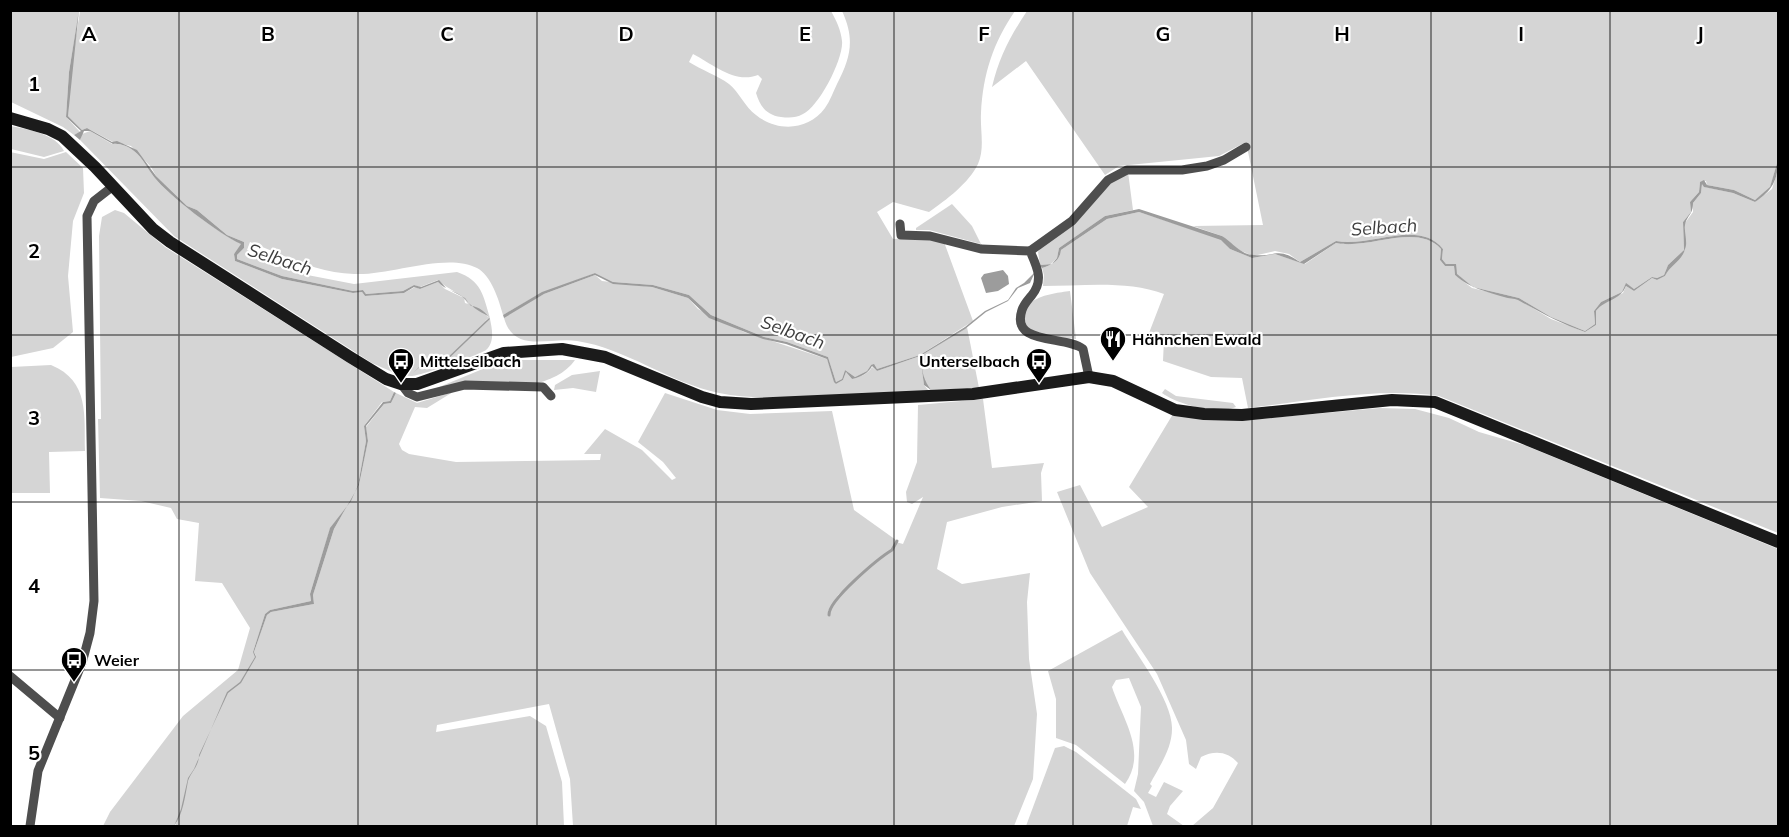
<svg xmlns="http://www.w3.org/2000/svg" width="1789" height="837" font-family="Mulish,sans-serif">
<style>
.green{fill:#d5d5d5}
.water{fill:#9c9c9c}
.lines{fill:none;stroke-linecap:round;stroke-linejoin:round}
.stream{stroke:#9c9c9c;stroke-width:3}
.street{stroke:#4e4e4e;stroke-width:9}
.secondary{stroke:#1b1b1b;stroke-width:12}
.grid{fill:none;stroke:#000;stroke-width:1.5;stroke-opacity:0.55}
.labels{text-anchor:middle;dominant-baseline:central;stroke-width:4.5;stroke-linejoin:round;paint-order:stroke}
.poi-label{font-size:16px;font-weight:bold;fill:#000;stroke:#fff;text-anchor:start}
.water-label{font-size:18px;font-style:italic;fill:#3d3d3d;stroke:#fff}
.grid-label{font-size:20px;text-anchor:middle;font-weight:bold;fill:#000;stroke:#fff;stroke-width:4.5;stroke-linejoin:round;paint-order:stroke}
</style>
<rect width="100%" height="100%" fill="#fff"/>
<g class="green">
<path d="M10,11H79L69,72L66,117L80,132L74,135L63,127L11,102Z"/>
<path d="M80,11H831C836,20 841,30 842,41C844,58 819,107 803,114C796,118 789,118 781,117C766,115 760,106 756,93L762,79L758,75C735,84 714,65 693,54L689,62C701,70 717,75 729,84C739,92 745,107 756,115C777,132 808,131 825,108C830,101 833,92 837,84C851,57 855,39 842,11H1015C993,43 983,74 981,113C980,130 985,148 978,164C969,183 946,200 929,212L893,202L877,212L893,239L929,238L944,242L973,321L920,355L877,369L871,365L867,371L855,377L845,370L842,379L836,382L828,357L787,342L764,337L711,315L689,295L653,285L613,282L595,273L536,296L503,315C499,300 491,275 477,268C446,252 389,276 354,274C316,273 284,255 250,242L247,250L297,273L354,284L457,272C482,281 483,295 490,318L474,306L487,316L489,318L485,321L490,319C492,329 495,342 486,350C481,354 418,377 411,376C398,376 384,368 372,363L174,236L80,140L82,134L90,131L112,144C119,143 128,146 134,151C143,158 147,168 154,177C168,195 220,235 242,244L234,254L235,261L282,279L353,293L362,292L365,296L404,293L415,287L420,289L438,282L445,289L464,298L465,303L468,304C462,293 448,290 438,280L420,287L414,285L403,291L366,294L363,290L353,291L282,276L237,259V255L244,248V242L227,235L197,210L187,206L156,176L151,167L131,146L113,142L87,128L82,130L68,116L71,68Z"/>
<path d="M1027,11H1778V160L1770,188L1755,200L1734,190L1707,185L1706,181L1700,182L1699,192L1690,202L1691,212L1683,222L1684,250L1668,265L1664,275L1657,278L1652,277L1634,289L1626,284L1622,292L1601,302L1594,311L1595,324L1585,331L1551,317L1519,298L1473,287L1456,274L1455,264H1446L1442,259L1443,249C1419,218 1370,248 1336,241L1300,262L1289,254L1275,251L1253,256L1232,247L1222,236L1193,226L1263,225L1246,142L1219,156L1119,166L1105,175L1026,61L992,87C999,57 1011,35 1027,11Z"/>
<path d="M10,126C27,129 56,134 64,151L44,157L11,149Z"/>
<path d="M10,152L44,159L66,152L83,168L84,193L73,221L68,276L73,332L53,348L11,357Z"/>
<path d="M1778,170V533L1439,396C1377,387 1310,401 1248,408L1242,378L1211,377L1163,361L1164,339L1149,333L1164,294C1128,280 1081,286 1043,286L1044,275L1042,268C1052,265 1060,261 1061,250L1107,219L1139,212L1221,239L1230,249L1252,258L1275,254L1305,264L1336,243C1369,250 1417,222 1441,249L1440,260L1445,266H1454L1455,275L1472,288L1518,299L1551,319L1585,332L1596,325V311L1602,303L1623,293L1626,286L1634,291L1652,278L1657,280L1665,276L1669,266L1685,250V223L1693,212V203L1701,193L1702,184L1704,183L1705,187L1733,193L1755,202L1772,189Z"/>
<path d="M1128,172L1133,210L1105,216L1059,248L1057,258L1051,264L1040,265L1038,252L1042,245L1073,226L1109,184Z"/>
<path d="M952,204L972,226L981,244L929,230H916V228Z"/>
<path d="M115,210L124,213L165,247L394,392L390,401L382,402L364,426L366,441L358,485L351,501L330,529L310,594L311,601L270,610L265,614L253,652L256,656L254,652L267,615L271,612L314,604L313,595L334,529L359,485L368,441L366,427L384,404L391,403L396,393L417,403L453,392L427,408L415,407L399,444L402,450L409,454L456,462L600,460L601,454H584L605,429L642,450L672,480L676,478L663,462L638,442L665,393L717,410L750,414L832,411L854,510L896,540L892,549L838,595L828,611L829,616C830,599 878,560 893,550L896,542L903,544L923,497L912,504L907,502L906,492L917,462L918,405L983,399L992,468L1044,463L1041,473L1042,501L1002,507L947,522L937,569L962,584L1030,573L1027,602L1029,659L1037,714L1033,779L1014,826H573L570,779L549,704L437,725L436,732L530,716L546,726L562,782L564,826H175L180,812L174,826H103L110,812L183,716L238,670L250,628L222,583L195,581L199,523L177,519L171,508L141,501L100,498L98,419H101L99,236L102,217Z"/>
<path d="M595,275L602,281L652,287L688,298L698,309L744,332L827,359L836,384L843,380L846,372L852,379C859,378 869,373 872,367L877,371L920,356L924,385L929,391C887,393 844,395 801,397C773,397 746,399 719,393C670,383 625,348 577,341C548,337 514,354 504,318L506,314L544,294Z"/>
<path d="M1070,291L1076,339L1041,335L1027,327C1017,297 1049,294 1070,291Z"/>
<path d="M967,327L979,388L931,390C922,381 921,368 922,355Z"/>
<path d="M522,360H575C565,374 550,380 534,384L427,392L490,366Z"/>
<path d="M51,365C90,381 84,416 85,451L49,452L50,493H11V367Z"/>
<path d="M600,371L596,392L573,388L554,390L555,385L572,375Z"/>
<path d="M1165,389L1176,396L1233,403L1236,407C1217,415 1179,405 1162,393Z"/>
<path d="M1380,408L1415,409L1449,418L1479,432L1524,445L1778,549V826H1192L1213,808L1238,763C1228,751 1214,750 1201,757L1196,769L1189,764L1186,740L1157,674L1090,573L1057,492L1080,485L1102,527L1148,507L1129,487L1173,414L1249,420Z"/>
<path d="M1122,630C1136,654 1173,701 1172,729C1172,749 1159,767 1150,784L1152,786L1148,793L1156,797L1164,782L1183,791L1170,806L1167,814L1184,826H1153L1144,802L1134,791L1138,774L1141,707L1129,678L1116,680L1112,687C1122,718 1148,752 1125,784L1076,745L1056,738V699L1048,671Z"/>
<path d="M1064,746L1076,752L1136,799L1141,809L1133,807L1127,826H1026L1055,748Z"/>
</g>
<g class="water">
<path d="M79,10L68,116L82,130L87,128L112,142L117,141L137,150L156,176L187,206L197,210L227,235L244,242V248L237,255V259L282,276L353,291L363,290L366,294L403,291L414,285L421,287L439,280L446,288L465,298L471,306C478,306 487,313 490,319L444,363L436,366L424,363L413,373L424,362L436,365L443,362L489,318L488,316C478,311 471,306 464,298C457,291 445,290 438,282L420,289L414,287L404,293L365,296L362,292L353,293L282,279L235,261L234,254L241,244C220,235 168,195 154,177C147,168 143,158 134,151C128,146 119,143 113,144L90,131H84L80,140L74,135L81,131L66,117L69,72Z"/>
<path d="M1778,160C1778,180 1772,191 1755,202L1733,193L1704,187L1702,184L1701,193L1693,203C1693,215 1687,215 1685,225C1684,233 1688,242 1685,249C1682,261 1670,265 1665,276L1657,280L1652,278L1634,291L1626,286C1620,301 1605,299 1596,311V325L1585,332C1561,324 1540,312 1518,300C1514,298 1509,299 1504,297C1485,291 1471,289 1455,275L1454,266H1445L1440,260L1441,249C1417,222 1369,250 1336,243L1304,264L1275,254L1252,258L1230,249L1221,240L1139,212L1107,219L1061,250C1060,261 1052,265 1042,268L1040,265L1052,264L1057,258L1059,248L1105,216L1139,209L1222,236C1232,242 1241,255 1254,255C1277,257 1276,246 1300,262L1336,241C1370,248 1419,218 1443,249L1442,259L1446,264H1456L1457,274L1473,287L1519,298L1551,317L1585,331L1595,324L1594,311L1601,302L1622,292L1626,283L1634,289L1652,277L1657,278L1664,275L1668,265L1684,250L1683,222L1691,212L1690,202L1699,192L1700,182L1704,180L1707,185L1734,190L1755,200L1770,187Z"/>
<path d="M1003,270L1008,276L1009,284L998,291L986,293L981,278L984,274Z"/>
<path d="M1035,272L1030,283L1018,288L1008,301L986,312L965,329L922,355C921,370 923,379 931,390L924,385L920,356L877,371L872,366C869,373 859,378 852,379L846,372L843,380L836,384L834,382L827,359L786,344L763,339L709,318L688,298L652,287L613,284L595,275L544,294L504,318L503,315L542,292L595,273L613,282L653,285L689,295L711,315L764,337L787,342L828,357L836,382L842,379L845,370L855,377L867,371L871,365L874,364L877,369L920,355L965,327L985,311L1008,300L1016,288L1024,283Z"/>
<path d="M394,392L396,393L391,403L384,404L366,426L368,441L359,485L334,529L313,595L314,604L271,612L267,615L254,652L256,657L241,683L228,693L199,755C199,766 191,772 188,781C185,797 183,814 174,826L181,809L188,778L194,769L227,692L240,682L255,657L253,652L265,614L270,610L311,601L310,594L330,528L351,501L358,485L366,441L364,426L383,402L390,401Z"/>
</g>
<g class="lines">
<path class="stream" d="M829,615C828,600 879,558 892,550L897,541"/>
<g class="street">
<path d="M900,224L901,235L930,236L981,249L1030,251C1037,267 1044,280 1032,295C1028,300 1024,304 1022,310C1010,346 1066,335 1083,349L1089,377"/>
<path d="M1030,251L1072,221L1108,180L1127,170H1182L1207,166L1224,160L1246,147"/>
<path d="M401,384L408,393L417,397L465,385L543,387L551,396"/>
<path d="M10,676L60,718"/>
<path d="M30,826L38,771L82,663L90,633L94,601L87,216L94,201L112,187"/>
</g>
<path class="secondary" d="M10,118L48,129L62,136L95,167L153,229L170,242L350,357L386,379L401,384H417L504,353L562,349L605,357L702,397L720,402L751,404L973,394L1089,377L1113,381L1175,410L1204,414L1242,415L1392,400L1435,402L1778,542"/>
</g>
<path class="grid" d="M179,10V826M358,10V826M537,10V826M716,10V826M894,10V826M1073,10V826M1252,10V826M1431,10V826M1610,10V826M10,167H1778M10,335H1778M10,502H1778M10,670H1778"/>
<defs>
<g id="restaurant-pin" transform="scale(1.35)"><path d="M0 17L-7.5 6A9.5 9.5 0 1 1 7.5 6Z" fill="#000" stroke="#fff"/><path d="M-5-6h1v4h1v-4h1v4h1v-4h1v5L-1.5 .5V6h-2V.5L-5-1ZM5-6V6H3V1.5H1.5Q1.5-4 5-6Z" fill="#fff"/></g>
<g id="bus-pin" transform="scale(1.35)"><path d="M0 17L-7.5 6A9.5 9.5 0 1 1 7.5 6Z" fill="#000" stroke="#fff"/><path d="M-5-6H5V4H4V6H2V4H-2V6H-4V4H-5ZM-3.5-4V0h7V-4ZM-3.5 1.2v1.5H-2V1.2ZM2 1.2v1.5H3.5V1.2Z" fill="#fff"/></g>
</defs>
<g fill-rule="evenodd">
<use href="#restaurant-pin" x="1113" y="339"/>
<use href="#bus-pin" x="401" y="361"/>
<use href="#bus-pin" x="1039" y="361"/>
<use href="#bus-pin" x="74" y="660"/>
</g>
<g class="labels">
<g class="poi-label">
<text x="1132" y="339">Hähnchen Ewald</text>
<text x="420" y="361">Mittelselbach</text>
<text x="1020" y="361" text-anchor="end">Unterselbach</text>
<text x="94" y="660">Weier</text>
</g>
<g class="water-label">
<text transform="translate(1384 227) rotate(-4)">Selbach</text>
<text transform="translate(280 259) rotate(18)">Selbach</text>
<text transform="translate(793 332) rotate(20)">Selbach</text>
</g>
</g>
<g class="grid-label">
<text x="89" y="41">A</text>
<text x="268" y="41">B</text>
<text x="447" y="41">C</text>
<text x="626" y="41">D</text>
<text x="805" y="41">E</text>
<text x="984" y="41">F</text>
<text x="1163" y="41">G</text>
<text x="1342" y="41">H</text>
<text x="1521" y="41">I</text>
<text x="1700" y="41">J</text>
<text x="34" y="91">1</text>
<text x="34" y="258">2</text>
<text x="34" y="425">3</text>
<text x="34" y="593">4</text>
<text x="34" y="760">5</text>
</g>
<rect width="1789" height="837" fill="none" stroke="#000000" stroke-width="24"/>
</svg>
